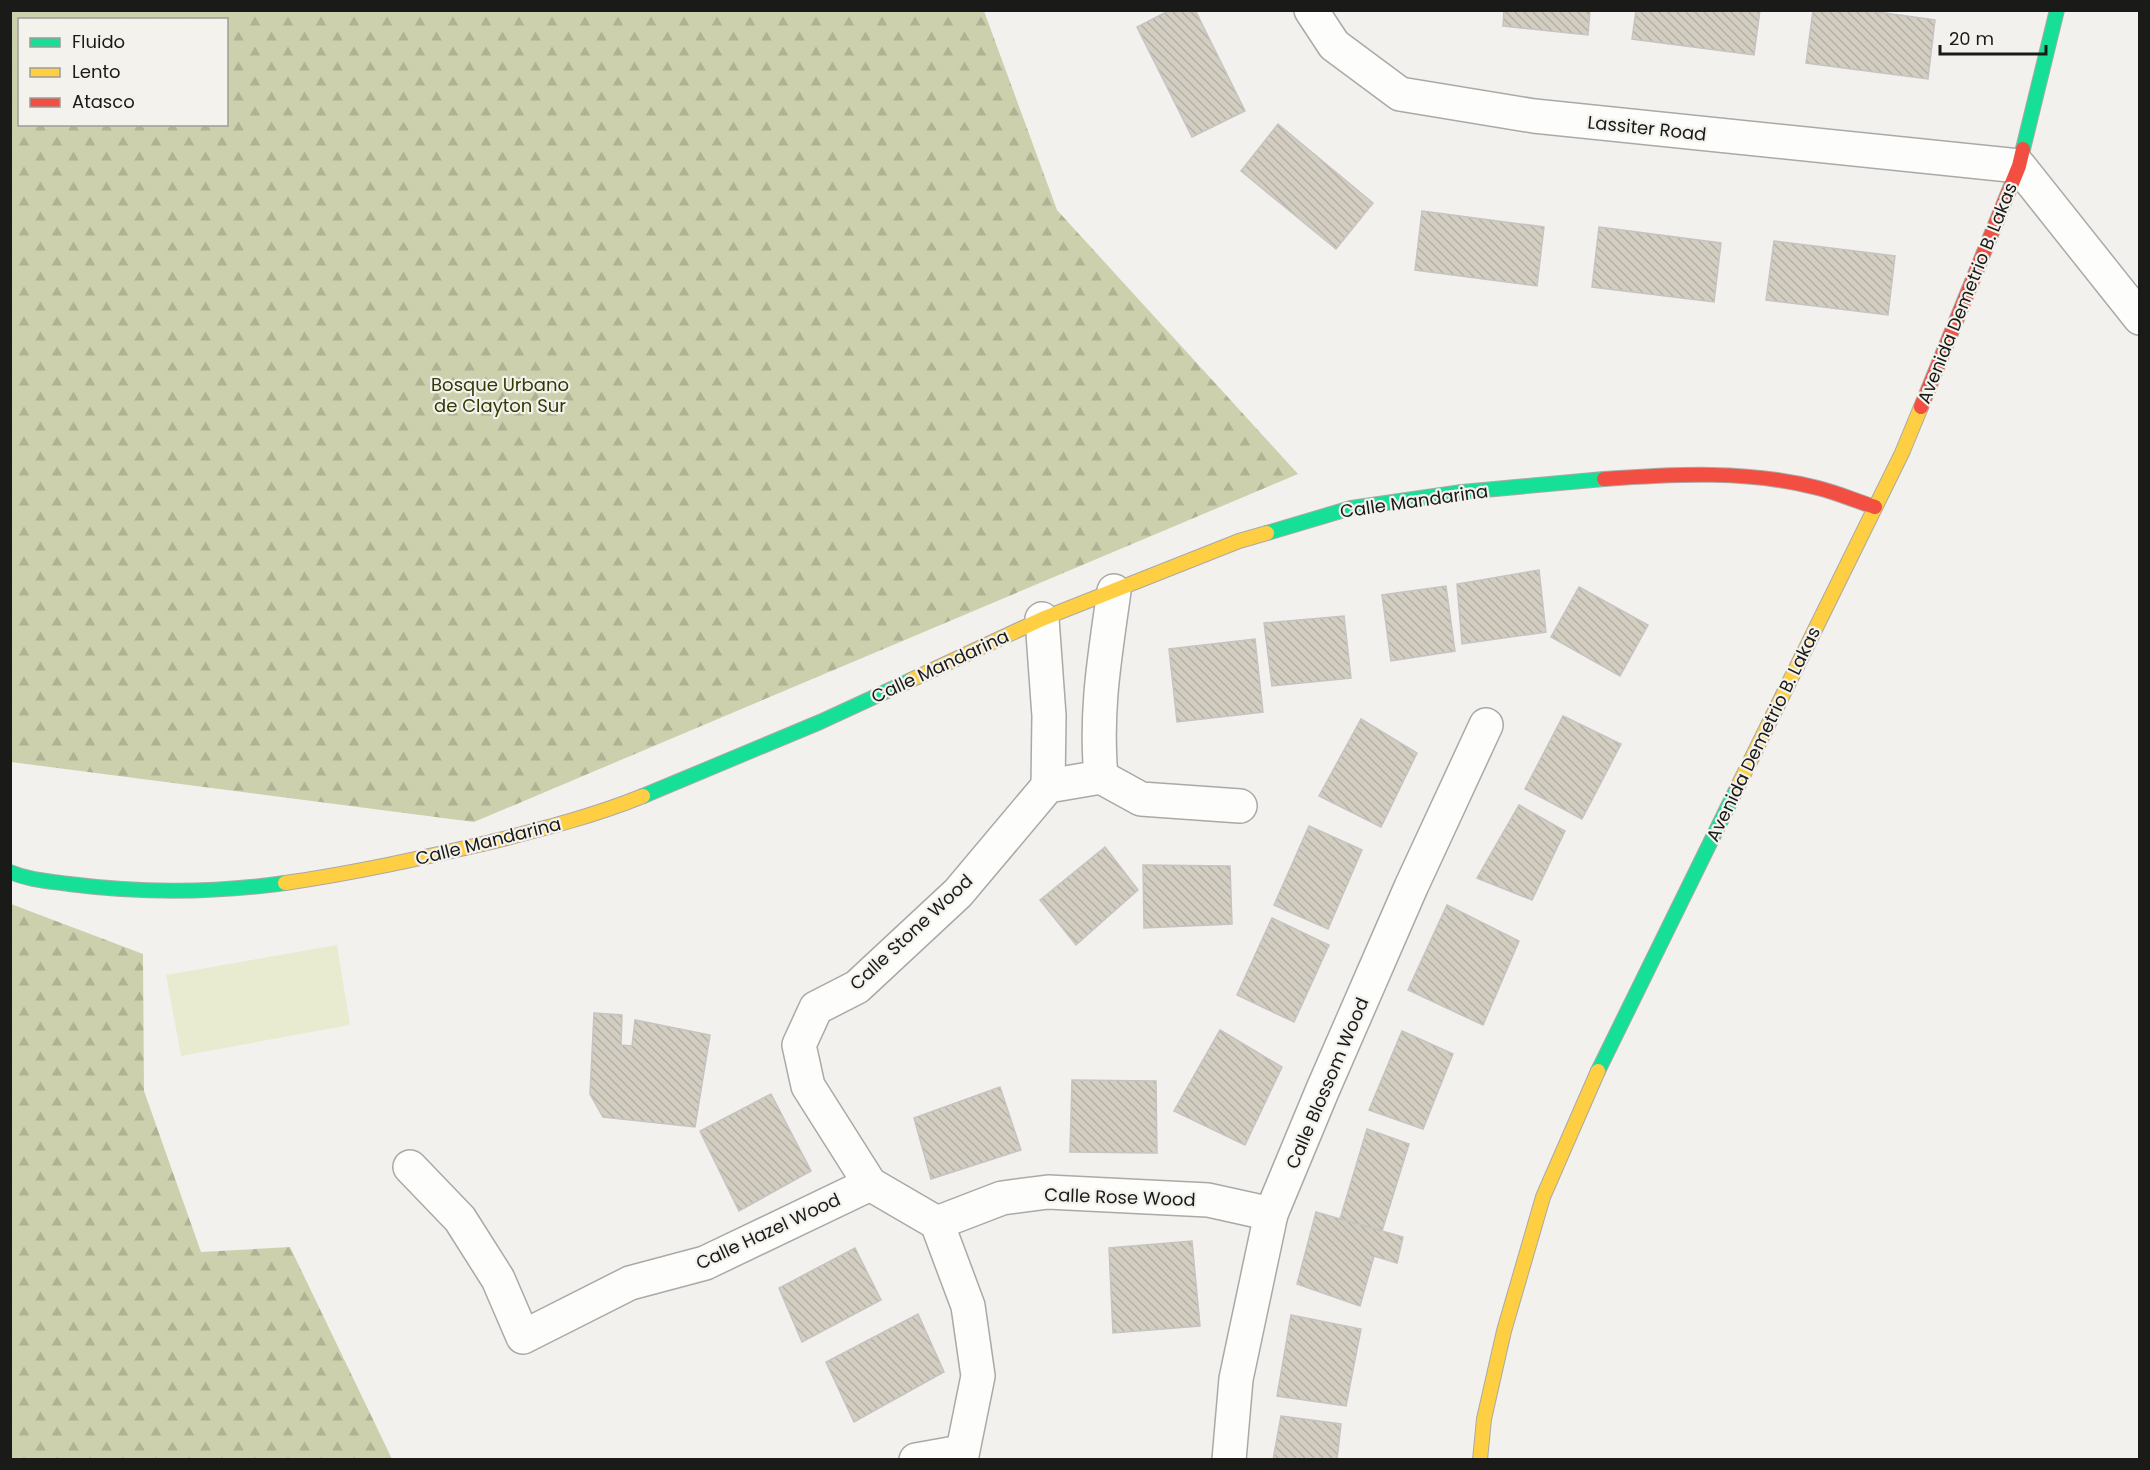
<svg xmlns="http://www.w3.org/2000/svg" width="2150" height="1470" font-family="Poppins,sans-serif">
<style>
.green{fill:#e9ebd0}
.forest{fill:url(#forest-firs);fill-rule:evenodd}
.building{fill:url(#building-back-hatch);stroke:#c6c4c2;stroke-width:1.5}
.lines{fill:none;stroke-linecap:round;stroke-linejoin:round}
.street-casing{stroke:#aaa9a7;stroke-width:36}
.fast-casing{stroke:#aaa9a7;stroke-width:16}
.slow-casing{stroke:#aaa9a7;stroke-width:16}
.jam-casing{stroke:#aaa9a7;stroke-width:16}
.street{stroke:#fdfdfc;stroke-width:33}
.fast{stroke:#16e098;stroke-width:14}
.slow{stroke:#ffcf43;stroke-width:14}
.jam{stroke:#f24e42;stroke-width:14}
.labels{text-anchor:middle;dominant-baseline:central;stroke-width:4.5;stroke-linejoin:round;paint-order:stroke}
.street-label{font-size:18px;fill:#1a1a18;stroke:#f4f2ed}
.park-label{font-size:18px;fill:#343805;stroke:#f4f2ed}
</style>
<defs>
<pattern id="forest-firs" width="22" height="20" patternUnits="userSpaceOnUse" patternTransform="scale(1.5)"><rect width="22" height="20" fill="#cdd0ac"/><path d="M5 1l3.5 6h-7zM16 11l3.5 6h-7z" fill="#afb293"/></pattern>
<pattern id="building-back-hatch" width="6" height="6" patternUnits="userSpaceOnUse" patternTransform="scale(1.5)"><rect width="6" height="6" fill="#d3cec1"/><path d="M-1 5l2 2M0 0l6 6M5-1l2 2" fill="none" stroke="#b5b0a5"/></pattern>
</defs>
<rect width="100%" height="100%" fill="#f3f1ee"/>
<path class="green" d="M337,945L350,1025L181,1056L166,975Z"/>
<g class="forest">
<path d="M11,10L984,11L1057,210L1298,474L474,822L11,762ZM20,20H226V124H20Z"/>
<path d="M11,904L143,954L144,1091L201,1252L290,1247L392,1459H11Z"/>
</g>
<g class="building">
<path d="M1170,10H1195L1245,111L1192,137L1137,27Z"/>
<path d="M1504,10H1590L1588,35L1503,26Z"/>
<path d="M1636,10H1760L1754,55L1632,39Z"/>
<path d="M1813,10H1863L1935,20L1928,79L1806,63Z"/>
<path d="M1278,124L1373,203L1336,249L1241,171Z"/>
<path d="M1422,211L1544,227L1537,286L1415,270Z"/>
<path d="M1599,227L1721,243L1714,302L1592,287Z"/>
<path d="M1774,241L1895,256L1888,315L1766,300Z"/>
<path d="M1539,570L1546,632L1462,644L1457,584Z"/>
<path d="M1446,586L1455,651L1391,661L1382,595Z"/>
<path d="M1579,587L1648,625L1620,676L1551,637Z"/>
<path d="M1344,616L1351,678L1272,686L1264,623Z"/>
<path d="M1255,639L1263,712L1177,722L1169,649Z"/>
<path d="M1563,716L1621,744L1582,819L1525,789Z"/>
<path d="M1361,719L1417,753L1381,827L1319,796Z"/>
<path d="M1519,805L1565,831L1532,900L1477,878Z"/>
<path d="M1309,826L1362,850L1328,929L1274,905Z"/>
<path d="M1105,847L1138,890L1076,945L1040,900Z"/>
<path d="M1143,865L1230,866L1232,924L1144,928Z"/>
<path d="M1447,905L1519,941L1483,1025L1408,990Z"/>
<path d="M1272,918L1329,945L1294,1022L1237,995Z"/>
<path d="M594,1013L622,1015L621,1045L632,1046L635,1020L710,1035L695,1127L603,1117L590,1094Z"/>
<path d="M1220,1030L1282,1067L1245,1145L1174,1111Z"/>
<path d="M1402,1031L1453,1054L1423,1129L1369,1110Z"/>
<path d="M1072,1080L1156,1081L1157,1153L1070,1152Z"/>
<path d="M1000,1087L1021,1150L931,1179L914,1118Z"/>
<path d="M771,1094L811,1171L739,1211L700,1131Z"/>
<path d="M1367,1129L1409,1144L1382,1231L1340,1219Z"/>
<path d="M1316,1212L1403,1237L1397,1263L1374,1256L1360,1306L1297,1284Z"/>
<path d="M1192,1241L1200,1326L1113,1333L1109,1248Z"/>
<path d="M855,1248L881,1300L802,1342L779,1288Z"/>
<path d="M918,1314L944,1372L854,1422L826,1362Z"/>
<path d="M1291,1315L1361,1329L1346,1406L1277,1396Z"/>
<path d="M1281,1416L1341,1424L1337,1460H1273Z"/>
</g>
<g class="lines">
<g class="street-casing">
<g id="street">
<path d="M1311,10L1334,45L1400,94L1534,116L2019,166L2140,318"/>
<path d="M1042,619L1049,716L1048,786"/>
<path d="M1101,777C1095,710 1105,656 1114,591"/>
<path d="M1101,777L1141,799L1240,806"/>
<path d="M410,1167L460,1219L498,1279L523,1337L630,1283L705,1263L870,1184"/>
<path d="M937,1223L870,1184L808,1086L799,1045L816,1008L857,987L958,893L1048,786L1101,777"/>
<path d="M937,1223L1002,1198L1048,1192L1208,1200L1271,1214"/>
<path d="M937,1223L968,1306L978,1376L961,1460"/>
<path d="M916,1460L961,1452"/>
<path d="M1229,1460L1236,1379L1271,1214L1323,1089L1411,887L1486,725"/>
</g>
</g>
<g class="fast-casing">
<g id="fast">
<path d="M2023,149L2057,10"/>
<path d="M1267,533L1351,508L1462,492L1604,479"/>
<path d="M643,796L820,722L911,680"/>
<path d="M10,872C29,880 48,881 69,884C140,893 213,893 285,883"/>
<path d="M1598,1071L1738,786"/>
</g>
</g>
<g class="slow-casing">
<g id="slow">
<path d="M911,680L1042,619L1239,541L1267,533"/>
<path d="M1738,786L1902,453L1921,407"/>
<path d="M285,883C355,873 422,858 491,842C542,829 594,816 643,796"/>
<path d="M1480,1460L1484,1419L1504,1331L1543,1197L1598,1071"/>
</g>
</g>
<g class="jam-casing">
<g id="jam">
<path d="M1921,407L2019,166L2023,149"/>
<path d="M1604,479C1675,474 1749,470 1818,488C1838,493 1856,501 1875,507"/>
</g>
</g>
<use href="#street" class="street"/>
<use href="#fast" class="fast"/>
<use href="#slow" class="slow"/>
<use href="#jam" class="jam"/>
</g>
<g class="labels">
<g class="street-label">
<text transform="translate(1647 128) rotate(6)">Lassiter Road</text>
<text transform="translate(1967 293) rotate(-68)">Avenida Demetrio B. Lakas</text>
<text transform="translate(1414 501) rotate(-8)">Calle Mandarina</text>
<text transform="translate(940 666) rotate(-25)">Calle Mandarina</text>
<text transform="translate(1763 734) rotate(-64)">Avenida Demetrio B. Lakas</text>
<text transform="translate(488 841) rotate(-14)">Calle Mandarina</text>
<text transform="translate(911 932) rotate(-43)">Calle Stone Wood</text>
<text transform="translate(1327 1083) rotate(-67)">Calle Blossom Wood</text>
<text transform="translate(1120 1197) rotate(2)">Calle Rose Wood</text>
<text transform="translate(768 1231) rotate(-25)">Calle Hazel Wood</text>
</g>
<g class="park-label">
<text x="500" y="384">Bosque Urbano<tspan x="500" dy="21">de Clayton Sur</tspan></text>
</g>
</g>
<rect width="2150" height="1470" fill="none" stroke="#1a1a18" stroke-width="24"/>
<rect x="18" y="18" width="210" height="108" fill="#f4f2ed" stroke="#9d9c98" stroke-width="1.5"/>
<rect x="30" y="38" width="30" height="9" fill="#16e098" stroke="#9d9c98" stroke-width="1.5"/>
<text x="72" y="48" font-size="18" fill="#1a1a18">Fluido</text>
<rect x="30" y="68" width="30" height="9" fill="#ffcf43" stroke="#9d9c98" stroke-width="1.5"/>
<text x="72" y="78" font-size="18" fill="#1a1a18">Lento</text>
<rect x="30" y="98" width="30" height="9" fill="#f24e42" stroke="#9d9c98" stroke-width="1.5"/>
<text x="72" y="108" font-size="18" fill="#1a1a18">Atasco</text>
<path d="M1940 45v9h106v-9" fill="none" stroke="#1a1a18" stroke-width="3"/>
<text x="1949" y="45" font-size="18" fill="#1a1a18" stroke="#f4f2ed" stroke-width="4.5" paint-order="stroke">20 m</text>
</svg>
